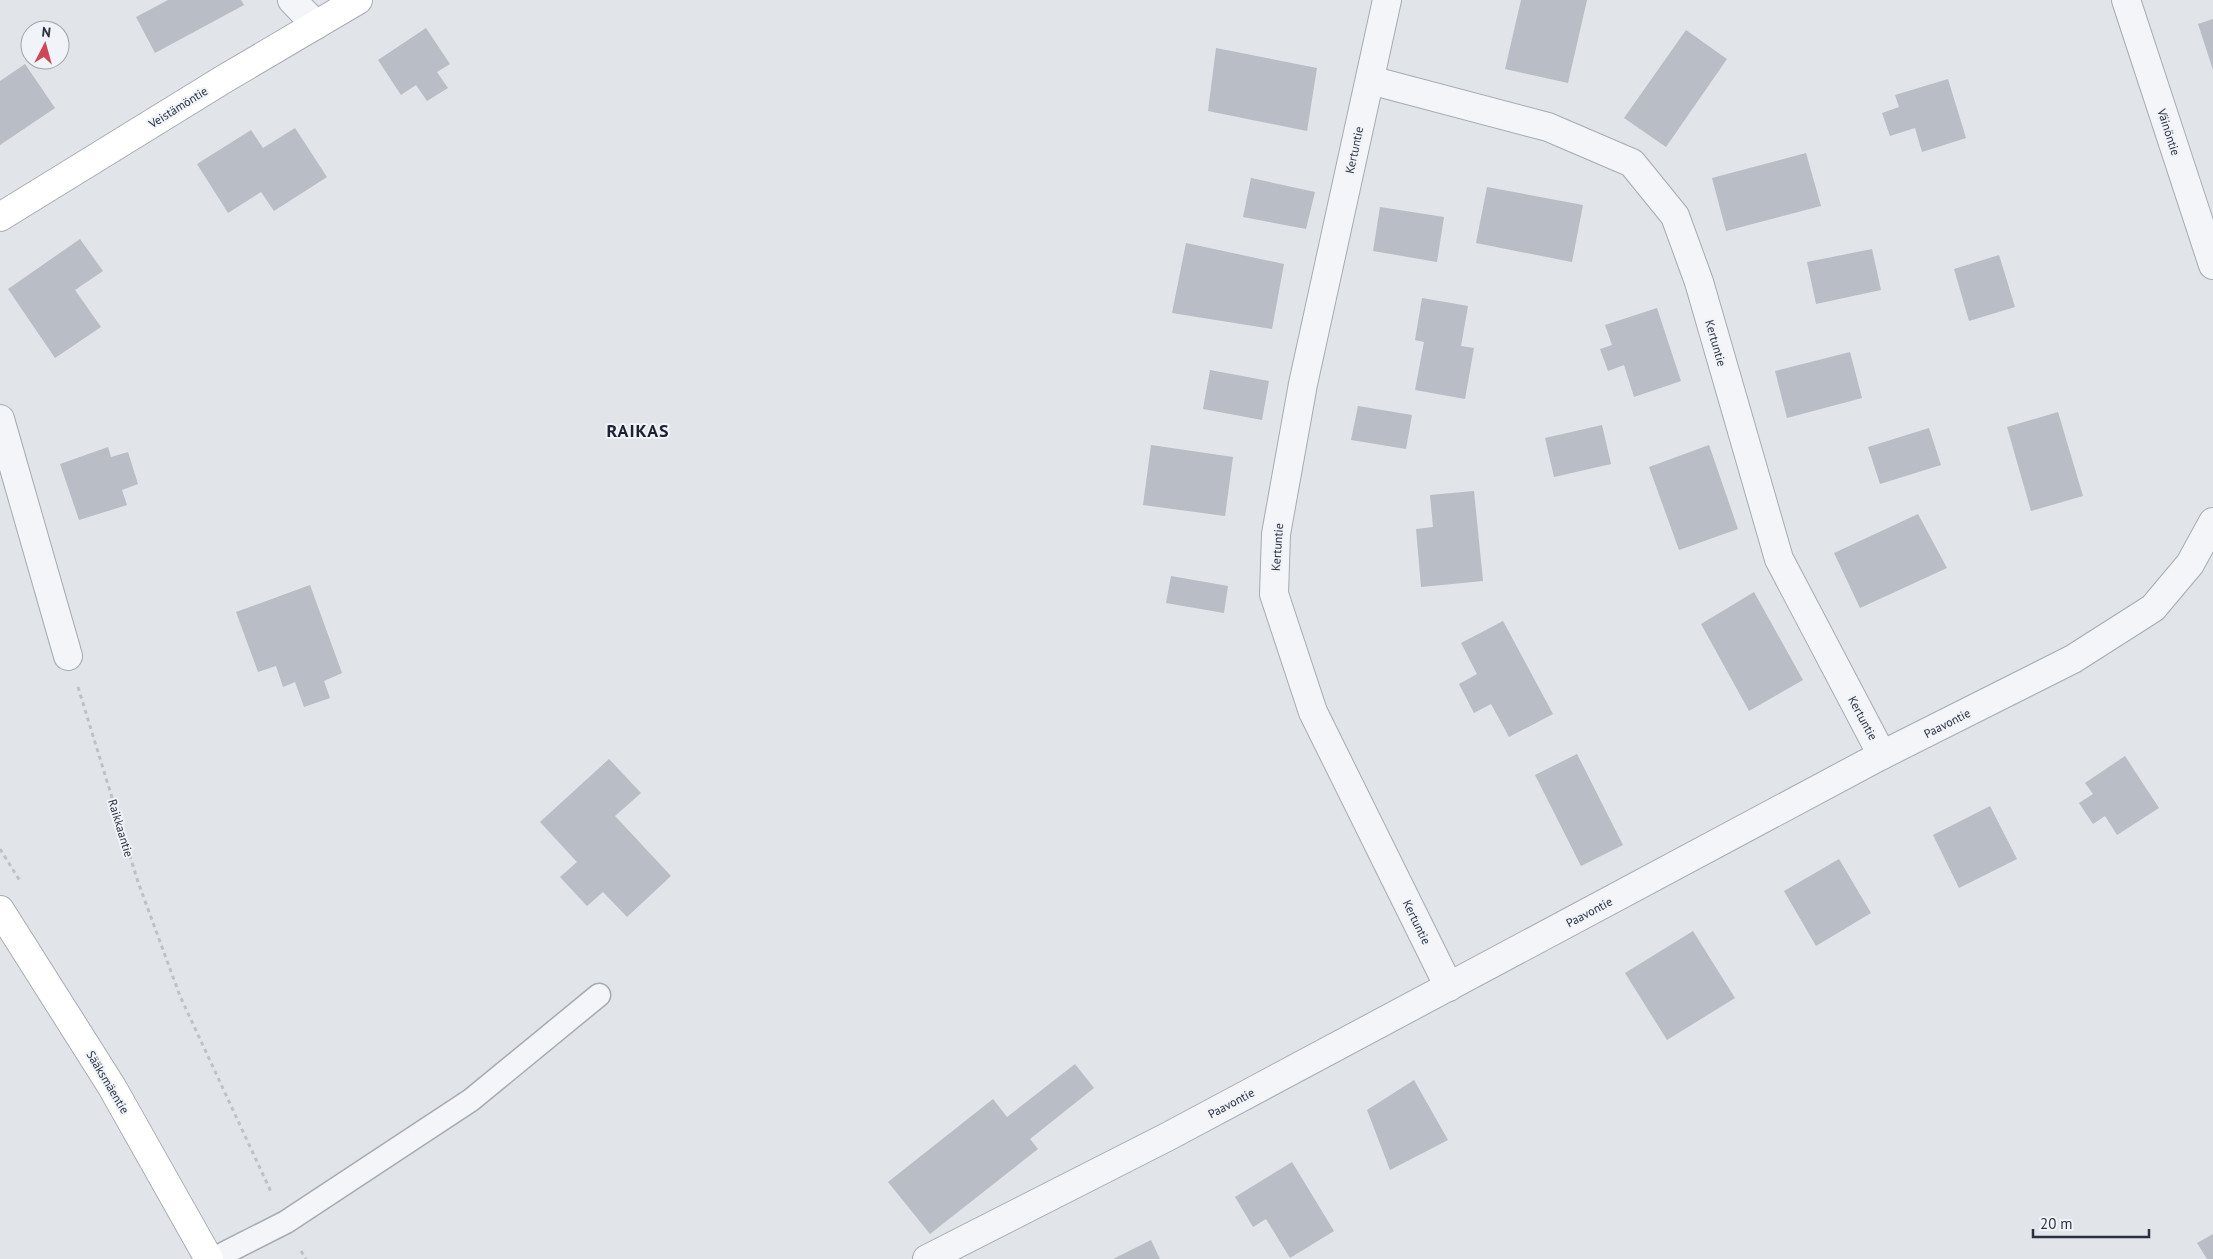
<svg xmlns="http://www.w3.org/2000/svg" width="2213" height="1259" font-family="'PT Sans',sans-serif">
<style>
.building{fill:#b8bdc6}
.lines{fill:none;stroke-linecap:round;stroke-linejoin:round}
.lane-casing{stroke:#a6abb3;stroke-width:25}
.street-casing{stroke:#a6abb3;stroke-width:30}
.secondary-casing{stroke:#a6abb3;stroke-width:30}
.path{stroke:#bec2c8;stroke-width:3;stroke-dasharray:4 4;stroke-linecap:butt}
.lane{stroke:#f3f5f8;stroke-width:22}
.street{stroke:#f3f5f8;stroke-width:28}
.secondary{stroke:#fff;stroke-width:28}
.labels{text-anchor:middle;dominant-baseline:central;stroke-width:4;stroke-linejoin:round;paint-order:stroke}
.street-label{font-size:12px;fill:#293141;stroke:#f0f3f7}
.district-label{font-size:18px;font-weight:bold;letter-spacing:1px;fill:#1b2232;stroke:#f0f3f7}
</style>
<rect width="100%" height="100%" fill="#e1e4e9"/>
<g class="building">
<path d="M168,0H241L244,5L155,53L136,17Z"/>
<path d="M1521,0H1587L1568,83L1505,69Z"/>
<path d="M2213,19V70L2198,24Z"/>
<path d="M426,28L450,64L437,72L448,88L427,101L416,85L401,95L378,60Z"/>
<path d="M1686,30L1727,59L1666,147L1624,118Z"/>
<path d="M1216,48L1317,68L1307,131L1208,111Z"/>
<path d="M25,64L55,108L0,145V81Z"/>
<path d="M1948,79L1966,138L1922,152L1915,128L1890,136L1882,113L1899,107L1895,95Z"/>
<path d="M295,128L327,177L274,211L261,192L228,213L197,164L251,130L263,148Z"/>
<path d="M1806,153L1821,206L1726,231L1712,178Z"/>
<path d="M1251,178L1315,192L1306,229L1243,217Z"/>
<path d="M1487,187L1583,205L1572,262L1476,243Z"/>
<path d="M1380,207L1444,217L1437,262L1373,251Z"/>
<path d="M80,239L103,271L75,290L101,327L55,358L8,289Z"/>
<path d="M1186,243L1284,264L1272,329L1172,313Z"/>
<path d="M1872,249L1881,290L1816,304L1807,262Z"/>
<path d="M1999,255L2015,307L1969,321L1954,269Z"/>
<path d="M1422,298L1468,306L1461,346L1474,348L1465,399L1415,390L1424,342L1415,340Z"/>
<path d="M1657,308L1681,381L1634,397L1624,365L1608,371L1600,349L1612,345L1605,325Z"/>
<path d="M1850,352L1862,398L1787,418L1775,371Z"/>
<path d="M1210,370L1269,381L1262,420L1203,409Z"/>
<path d="M1358,406L1412,415L1406,449L1351,440Z"/>
<path d="M2058,412L2083,496L2031,511L2007,427Z"/>
<path d="M1602,425L1611,464L1554,477L1545,438Z"/>
<path d="M1929,428L1941,465L1880,484L1868,447Z"/>
<path d="M1151,445L1233,457L1225,516L1143,505Z"/>
<path d="M1709,445L1738,529L1679,550L1649,467Z"/>
<path d="M108,447L111,457L128,452L138,484L122,490L127,505L79,520L60,464Z"/>
<path d="M1474,491L1483,581L1421,587L1416,529L1433,527L1430,495Z"/>
<path d="M1918,514L1947,568L1860,608L1834,553Z"/>
<path d="M1171,576L1228,586L1224,613L1166,603Z"/>
<path d="M310,585L342,673L324,681L330,698L304,707L295,682L283,687L276,666L258,672L236,612Z"/>
<path d="M1754,592L1803,680L1749,711L1701,624Z"/>
<path d="M1503,621L1553,714L1509,737L1491,704L1474,713L1459,684L1477,674L1461,643Z"/>
<path d="M1577,754L1623,845L1581,866L1535,775Z"/>
<path d="M2125,756L2159,808L2117,835L2105,816L2093,824L2079,803L2093,794L2085,783Z"/>
<path d="M609,759L641,793L615,816L671,876L627,917L603,892L587,906L560,877L577,862L540,822Z"/>
<path d="M1990,806L2017,859L1959,888L1933,835Z"/>
<path d="M1839,859L1871,913L1816,946L1784,891Z"/>
<path d="M1693,931L1735,998L1667,1040L1625,973Z"/>
<path d="M1075,1064L1094,1088L1030,1139L1038,1149L930,1234L888,1182L993,1099L1007,1117Z"/>
<path d="M1414,1080L1448,1140L1390,1170L1367,1110Z"/>
<path d="M1292,1162L1334,1231L1290,1258L1266,1219L1253,1227L1235,1197Z"/>
<path d="M2213,1234V1259H2207L2197,1243Z"/>
<path d="M1151,1240L1160,1259H1113Z"/>
</g>
<g class="lines">
<g class="lane-casing">
<path id="lane" d="M213,1259L286,1222L471,1100L599,995"/>
</g>
<g class="street-casing">
<g id="street">
<path d="M292,0L316,25"/>
<path d="M1387,0L1303,384L1276,534L1274,594L1313,712L1449,987"/>
<path d="M2126,0L2213,265"/>
<path d="M1370,80L1548,127L1632,163L1675,216L1699,282L1779,559L1882,755"/>
<path d="M0,419L68,656"/>
<path d="M927,1259L1167,1137L1882,755L2073,659L2153,608L2190,564L2213,522"/>
</g>
</g>
<g class="secondary-casing">
<g id="secondary">
<path d="M0,217L224,79L358,0"/>
<path d="M0,910L112,1087L209,1259"/>
</g>
</g>
<g class="path">
<path d="M78,687L138,882L180,996L272,1194"/>
<path d="M0,849L20,881"/>
<path d="M301,1251L306,1259"/>
</g>
<use href="#lane" class="lane"/>
<use href="#street" class="street"/>
<use href="#secondary" class="secondary"/>
</g>
<g class="labels">
<g class="street-label">
<text transform="translate(178 107) rotate(-32)">Veistämöntie</text>
<text transform="translate(2169 132) rotate(72)">Väinöntie</text>
<text transform="translate(1354 150) rotate(-78)">Kertuntie</text>
<text transform="translate(1716 343) rotate(74)">Kertuntie</text>
<text transform="translate(1277 547) rotate(-86)">Kertuntie</text>
<text transform="translate(1863 718) rotate(62)">Kertuntie</text>
<text transform="translate(1947 723) rotate(-27)">Paavontie</text>
<text transform="translate(121 828) rotate(73)">Raikkaantie</text>
<text transform="translate(1589 912) rotate(-28)">Paavontie</text>
<text transform="translate(1417 922) rotate(64)">Kertuntie</text>
<text transform="translate(108 1082) rotate(59)">Sääksmäentie</text>
<text transform="translate(1231 1103) rotate(-28)">Paavontie</text>
</g>
<g class="district-label">
<text x="638" y="430">RAIKAS</text>
</g>
</g>
<g transform="translate(45 45) rotate(6)"><circle r="24" fill="#f0f3f7" stroke="#a0a5ae"/>
<path d="M0-4L9 19L0 12L-9 19Z" fill="#cd4759"/>
<text y="-8" font-size="14" font-weight="bold" text-anchor="middle" fill="#293141">N</text>
</g>
<path d="M2033 1229v8h116v-8" fill="none" stroke="#293141" stroke-width="2.5"/>
<text x="2040" y="1229" font-size="15" fill="#293141" stroke="#f0f3f7" stroke-width="4" paint-order="stroke">20 m</text>
</svg>
